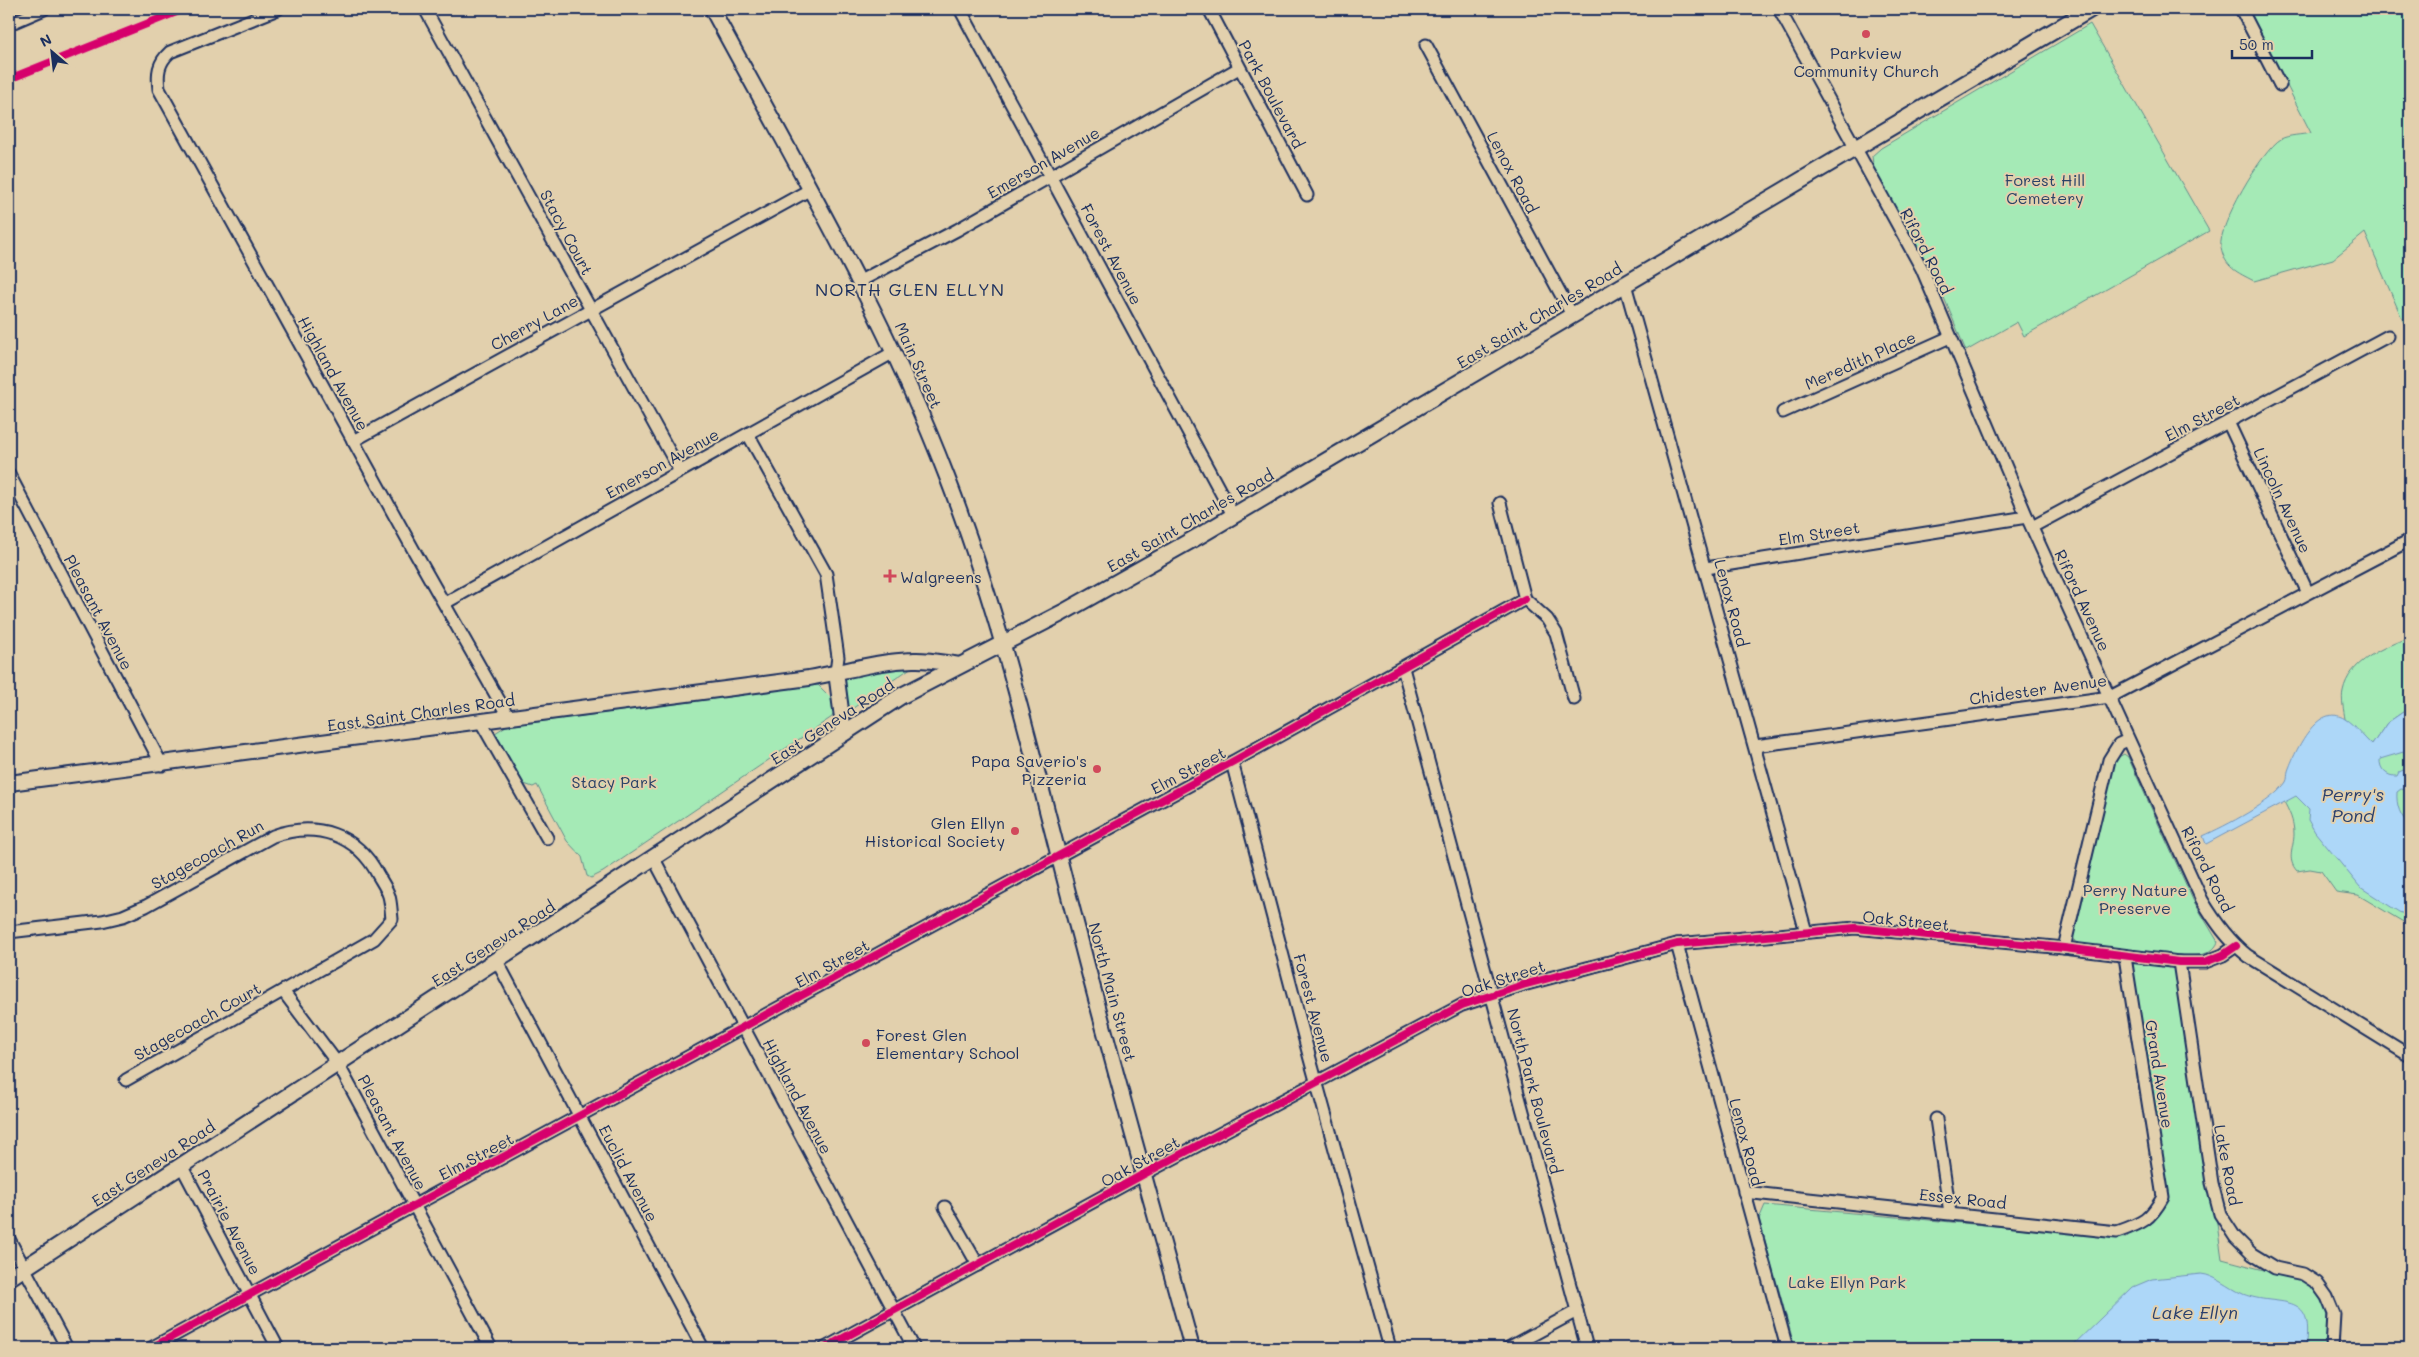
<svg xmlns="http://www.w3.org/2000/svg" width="2419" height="1357" font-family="Mali,sans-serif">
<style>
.green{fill:#a5eab6;stroke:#608c8a}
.water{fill:#add7f8;stroke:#7394ba}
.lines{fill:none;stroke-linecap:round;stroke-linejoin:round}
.minor-casing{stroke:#1b2f5e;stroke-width:15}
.tertiary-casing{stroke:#1b2f5e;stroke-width:18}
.secondary-casing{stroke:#1b2f5e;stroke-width:19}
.minor{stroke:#e2d0ad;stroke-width:11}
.tertiary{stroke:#e2d0ad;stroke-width:14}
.secondary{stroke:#e2d0ad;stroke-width:15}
.cycleway-casing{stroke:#e2d0ad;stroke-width:11}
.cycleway{stroke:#d6006c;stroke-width:8}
.poi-dot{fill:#d1495b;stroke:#e2d0ad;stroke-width:2}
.labels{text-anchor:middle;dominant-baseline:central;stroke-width:4;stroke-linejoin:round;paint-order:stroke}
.poi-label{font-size:16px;fill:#1b2f5e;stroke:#e2d0ad;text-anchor:start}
.street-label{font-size:16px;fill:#1b2f5e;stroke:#e2d0ad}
.park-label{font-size:16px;fill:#294267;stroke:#e2d0ad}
.neighbourhood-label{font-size:18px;letter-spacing:1px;fill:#1b2f5e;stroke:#e2d0ad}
.water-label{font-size:18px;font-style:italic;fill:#2a406d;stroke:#e2d0ad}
</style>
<rect width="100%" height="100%" fill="#e2d0ad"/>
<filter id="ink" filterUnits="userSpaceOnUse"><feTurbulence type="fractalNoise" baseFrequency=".02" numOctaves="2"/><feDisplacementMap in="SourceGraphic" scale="10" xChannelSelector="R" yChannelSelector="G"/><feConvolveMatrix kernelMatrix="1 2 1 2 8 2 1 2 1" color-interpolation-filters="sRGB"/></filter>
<g filter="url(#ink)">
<g class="green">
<path d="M2248,9H2410V337L2365,233L2333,259L2254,281C2237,272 2225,268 2221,247C2217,227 2262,150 2281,139C2288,135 2302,135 2311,133Z"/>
<path d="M2090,24L2209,231L2024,336L2017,322L1966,351L1936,278L1874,172L1872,156L1881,148Z"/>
<path d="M2410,637V715L2403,712L2387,723L2372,745L2345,719C2344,711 2341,699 2343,691C2349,661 2384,647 2410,637Z"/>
<path d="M912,666V667L846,713L842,677L844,675Z"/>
<path d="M818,685L833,700L834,713L832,717L603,872L591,878L587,876L582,857L567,841L537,785L533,787L521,783L495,733L506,726Z"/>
<path d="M2410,740V926L2358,895L2336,892L2321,871L2310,869L2297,871C2286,859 2294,848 2294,834C2294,821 2289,811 2283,800Z"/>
<path d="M2124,754L2128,757L2193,900L2218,942C2211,958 2193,955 2179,955L2222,1259L2298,1279L2311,1286L2327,1309L2326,1348H1795L1759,1219L1765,1205L2126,1238L2147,1214L2159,1193L2120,949L2081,945L2075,942L2073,935L2115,759Z"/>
</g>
<g class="water">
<path d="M2403,712L2410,715V750L2380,759C2379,769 2387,777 2397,776L2399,772L2410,767V794L2407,790L2401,789L2397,792C2396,805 2400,817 2410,825V916L2399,912L2360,887L2315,832L2308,820L2309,809L2296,796L2206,844L2203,836C2225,826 2273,802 2286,782C2288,779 2287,774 2288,771C2295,751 2318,701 2345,719C2355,725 2363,737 2372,745L2387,723Z"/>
<path d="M2201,1274C2215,1275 2229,1288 2243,1294C2278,1308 2316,1288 2306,1348H2070L2133,1287L2152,1279Z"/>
</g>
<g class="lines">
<g class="minor-casing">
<g id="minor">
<path d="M278,9L170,52C158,63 157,73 159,89L413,549L509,718"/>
<path d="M425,9L680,471"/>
<path d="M960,9L1233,515"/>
<path d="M1209,9L1307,195"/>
<path d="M1779,9L1922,269L2027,517L2202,900C2215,922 2228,940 2248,956L2410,1056"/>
<path d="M2241,9L2280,85"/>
<path d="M9,24L44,9"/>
<path d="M1426,45L1572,315"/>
<path d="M860,281L957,230L1239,68"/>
<path d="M1625,284L1806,932"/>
<path d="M1783,412L1950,337"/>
<path d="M2228,422L2308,593"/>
<path d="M748,434L826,574L838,657L836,672"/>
<path d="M353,441L811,189"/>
<path d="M9,474L162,765"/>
<path d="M1500,503L1525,599"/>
<path d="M2032,527L2388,336"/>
<path d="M1706,568L2027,517"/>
<path d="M1525,599L1547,619L1556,633L1574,699"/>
<path d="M445,603L894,352"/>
<path d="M1403,668L1587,1348"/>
<path d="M481,722L547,838"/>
<path d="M1755,746L2110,697L2410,540"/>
<path d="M1232,762L1310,1059L1390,1348"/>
<path d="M654,859L914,1348"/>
<path d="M9,932L102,921L123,916L146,906L273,836C316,821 357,834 378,875C382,882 387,889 389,896C391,903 391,911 392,919L374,939L126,1080"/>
<path d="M1677,944L1787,1348"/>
<path d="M2064,948L2109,760L2119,744L2128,740"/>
<path d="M497,961L703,1348"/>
<path d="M2179,962L2212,1183L2220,1214L2235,1237L2252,1254L2275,1268L2303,1274L2317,1283L2327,1297L2334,1314L2332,1348"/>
<path d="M283,991L338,1064L491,1348"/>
<path d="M1936,1119L1950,1213"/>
<path d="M181,1165L278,1348"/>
<path d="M1744,1192L2117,1232C2143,1223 2150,1220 2163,1197L2125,957"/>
<path d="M945,1207L978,1265"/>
<path d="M9,1239L67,1348"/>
<path d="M151,1348L1232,762L1525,599"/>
<path d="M825,1348L1144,1174L1462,1005L1523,985L1677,944L1855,928L2064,948L2179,962H2205L2223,955L2236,946"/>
<path d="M1508,1348L1577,1311"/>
</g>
</g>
<g class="tertiary-casing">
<g id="tertiary">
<path d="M712,9C795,163 884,313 947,477C1006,629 1040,789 1082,946C1117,1081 1155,1214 1192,1348"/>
<path d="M836,672L844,733"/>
<path d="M9,783L809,678C844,672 877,661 913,660C928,659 945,663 960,665"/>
</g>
</g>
<g class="secondary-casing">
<path id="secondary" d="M9,1278L901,696L1062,613L1199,536L2091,9"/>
</g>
<use href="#minor" class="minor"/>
<use href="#tertiary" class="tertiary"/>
<use href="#secondary" class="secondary"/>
<g class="cycleway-casing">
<g id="cycleway">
<path d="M9,79L184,9"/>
<path d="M151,1348L1232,762L1525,599"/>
<path d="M825,1348L1144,1174L1462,1005L1523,985L1677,944L1855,928L2064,948L2179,962H2205L2223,955L2236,946"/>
</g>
</g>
<use href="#cycleway" class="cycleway"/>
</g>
</g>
<g class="poi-dot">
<circle cx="1866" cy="34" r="5"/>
<path d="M887.5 568.5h5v5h5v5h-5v5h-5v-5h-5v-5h5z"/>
<circle cx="1097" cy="769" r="5"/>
<circle cx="1015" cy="831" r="5"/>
<circle cx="866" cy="1043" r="5"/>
</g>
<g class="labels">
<g class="poi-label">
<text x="1866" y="52" text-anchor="middle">Parkview<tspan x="1866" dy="18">Community Church</tspan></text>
<text x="900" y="576">Walgreens</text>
<text x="1087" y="760" text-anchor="end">Papa Saverio's<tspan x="1087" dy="18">Pizzeria</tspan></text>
<text x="1005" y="822" text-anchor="end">Glen Ellyn<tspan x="1005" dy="18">Historical Society</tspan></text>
<text x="876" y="1034">Forest Glen<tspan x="876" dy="18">Elementary School</tspan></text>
</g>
<g class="street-label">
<text transform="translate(1272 94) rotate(62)">Park Boulevard</text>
<text transform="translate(1043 162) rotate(-30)">Emerson Avenue</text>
<text transform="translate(1513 172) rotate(62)">Lenox Road</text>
<text transform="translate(567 232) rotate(62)">Stacy Court</text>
<text transform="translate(1927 251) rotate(63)">Riford Road</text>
<text transform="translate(1112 254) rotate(62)">Forest Avenue</text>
<text transform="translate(1539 315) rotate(-31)">East Saint Charles Road</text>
<text transform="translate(534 322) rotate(-29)">Cherry Lane</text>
<text transform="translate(1860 360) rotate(-24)">Meredith Place</text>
<text transform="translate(919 365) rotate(66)">Main Street</text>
<text transform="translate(334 373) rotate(61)">Highland Avenue</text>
<text transform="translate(2202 417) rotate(-28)">Elm Street</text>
<text transform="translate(662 463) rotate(-29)">Emerson Avenue</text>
<text transform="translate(2283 500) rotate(65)">Lincoln Avenue</text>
<text transform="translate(1190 520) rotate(-30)">East Saint Charles Road</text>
<text transform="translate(1819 533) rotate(-9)">Elm Street</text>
<text transform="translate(2083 600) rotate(65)">Riford Avenue</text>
<text transform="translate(1732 603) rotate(75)">Lenox Road</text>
<text transform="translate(99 612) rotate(62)">Pleasant Avenue</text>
<text transform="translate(2038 689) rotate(-8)">Chidester Avenue</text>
<text transform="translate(421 712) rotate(-8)">East Saint Charles Road</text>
<text transform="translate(832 721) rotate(-33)">East Geneva Road</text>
<text transform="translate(1188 770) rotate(-28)">Elm Street</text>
<text transform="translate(207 854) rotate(-29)">Stagecoach Run</text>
<text transform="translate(2208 869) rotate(63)">Riford Road</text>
<text transform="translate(1906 920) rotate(6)">Oak Street</text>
<text transform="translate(493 943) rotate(-33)">East Geneva Road</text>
<text transform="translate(832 963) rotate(-29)">Elm Street</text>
<text transform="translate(1503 978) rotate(-18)">Oak Street</text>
<text transform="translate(1113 992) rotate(75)">North Main Street</text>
<text transform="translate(1314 1008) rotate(75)">Forest Avenue</text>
<text transform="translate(197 1021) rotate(-29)">Stagecoach Court</text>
<text transform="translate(2160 1074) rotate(81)">Grand Avenue</text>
<text transform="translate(1535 1091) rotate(75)">North Park Boulevard</text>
<text transform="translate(798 1096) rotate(62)">Highland Avenue</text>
<text transform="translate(393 1132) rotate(62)">Pleasant Avenue</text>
<text transform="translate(1747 1142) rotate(75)">Lenox Road</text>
<text transform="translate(476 1156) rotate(-28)">Elm Street</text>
<text transform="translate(1140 1161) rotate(-29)">Oak Street</text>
<text transform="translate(153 1163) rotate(-33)">East Geneva Road</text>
<text transform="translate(2228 1165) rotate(79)">Lake Road</text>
<text transform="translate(629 1173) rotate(62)">Euclid Avenue</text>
<text transform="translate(1963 1198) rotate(6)">Essex Road</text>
<text transform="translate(230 1222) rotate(62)">Prairie Avenue</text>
</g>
<g class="park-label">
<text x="2045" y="179">Forest Hill<tspan x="2045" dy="18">Cemetery</tspan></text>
<text x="614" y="781">Stacy Park</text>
<text x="2135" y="889">Perry Nature<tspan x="2135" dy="18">Preserve</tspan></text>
<text x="1847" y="1281">Lake Ellyn Park</text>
</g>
<g class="neighbourhood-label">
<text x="910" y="289">NORTH GLEN ELLYN</text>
</g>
<g class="water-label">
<text x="2353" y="794">Perry's<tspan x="2353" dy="21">Pond</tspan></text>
<text x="2195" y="1312">Lake Ellyn</text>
</g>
</g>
<rect width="2419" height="1357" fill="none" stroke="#e2d0ad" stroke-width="30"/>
<rect x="15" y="15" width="2389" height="1327" fill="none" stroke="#1b2f5e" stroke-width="2" filter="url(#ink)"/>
<g transform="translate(52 52) rotate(332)" stroke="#e2d0ad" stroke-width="4" paint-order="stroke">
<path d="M0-4L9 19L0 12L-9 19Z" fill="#1b2f5e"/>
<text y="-8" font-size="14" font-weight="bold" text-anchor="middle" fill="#1b2f5e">N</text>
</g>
<path d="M2232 50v8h80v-8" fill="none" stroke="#1b2f5e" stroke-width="2.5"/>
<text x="2239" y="50" font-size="15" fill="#1b2f5e" stroke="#e2d0ad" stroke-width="4" paint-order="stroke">50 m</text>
</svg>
